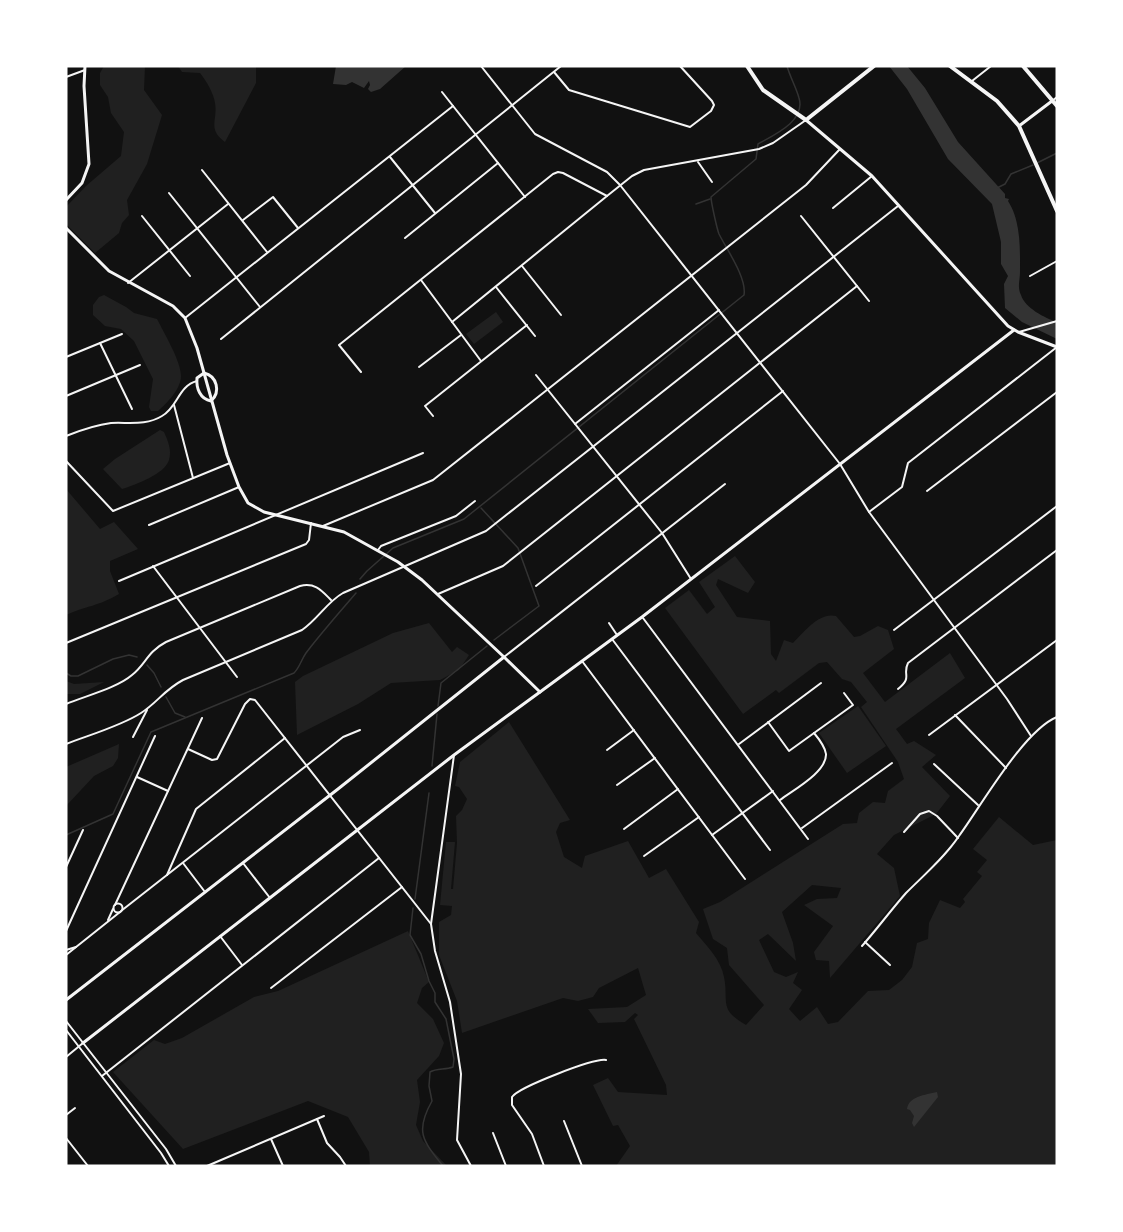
<svg xmlns="http://www.w3.org/2000/svg" width="1123" height="1232" font-family="'PT Sans',sans-serif">
<style>
.green{fill:#202020}
.water{fill:#333}
.lines{fill:none;stroke-linecap:round;stroke-linejoin:round}
.stream{stroke:#333;stroke-width:1.5}
.minor{stroke:#f5f5f5;stroke-width:2}
.tertiary{stroke:#f5f5f5;stroke-width:3}
.secondary{stroke:#f5f5f5;stroke-width:3}
.primary{stroke:#f5f5f5;stroke-width:4}
</style>
<rect width="100%" height="100%" fill="#111"/>
<g class="green">
<path d="M104,66H145L144,90L162,115L147,164L127,200L129,215L122,223L119,233L95,253L66,224V207L86,186L121,156L124,132L111,113L108,97L100,85V73Z"/>
<path d="M178,66H256V83L225,142C207,129 218,120 215,103C214,94 206,80 200,73L182,72Z"/>
<path d="M104,295L126,307L134,313L157,319C164,333 181,361 181,376C181,389 167,403 158,411H151L149,407L153,379L134,341L121,329L105,326L93,315V305L99,297Z"/>
<path d="M496,312L503,322L474,344L466,334Z"/>
<path d="M160,430L164,432C168,441 172,450 169,460C165,474 135,485 122,489L103,469L115,459Z"/>
<path d="M66,489L100,529L114,522L138,549L110,561V571L119,594C99,606 86,606 66,615Z"/>
<path d="M735,556L755,582L748,593L718,579L716,585L737,617L770,621L771,654L776,661L784,640L793,643C804,632 819,612 836,616L854,637L860,636L878,626L888,630L894,649L863,673L885,702L950,653L965,678L896,729L907,744L914,741L936,755L922,767L950,796L936,814L894,835L877,854L894,868L900,896L830,978L829,961L816,960L814,952L833,926L804,905L817,899L837,898L841,888L812,885L782,912L793,943L796,961L768,934L759,940L774,972L786,977L798,972L793,983L802,990L789,1009L800,1021L817,1007L828,1024L838,1022L868,991L889,990L902,980L912,967L917,943L928,939L929,923L940,900L960,908L965,902L963,899L982,876L977,872L987,860L973,849L999,817L1033,845L1057,840V1166H616L630,1146L618,1125L613,1126L593,1085L608,1078L618,1092L667,1095L666,1085L634,1019L638,1015L635,1013L625,1022L598,1023L588,1009L627,1007L646,995L638,968L599,988L593,997L578,1001L563,998L462,1033L457,1001L439,955V922L451,915L452,906L440,905L446,842H455L451,889H453L457,843L456,816L462,810L467,799L459,787L455,786L460,762L509,722L570,820L560,823L556,832L564,857L582,868L585,856L628,841L649,878L666,869L699,922L696,933C707,946 721,960 724,977C729,1002 718,1009 746,1025L764,1005L729,965L727,948L713,939L703,909L720,902L843,824L857,823L859,813L873,802L885,803L888,791L904,779L898,762L861,707L867,702L851,682L842,679L827,662L819,663L779,693L776,690L743,714L665,608L689,590L707,614L715,607L699,582Z"/>
<path d="M429,623L452,652L457,647L469,655L459,670L440,680L391,683L358,704L297,735L295,682L303,676L393,633Z"/>
<path d="M66,681L74,684L104,682L80,694H66Z"/>
<path d="M858,706L886,746L847,773L819,733Z"/>
<path d="M119,744L118,758L113,766L94,776L66,806V767Z"/>
<path d="M408,931L429,982L422,988L417,1003L433,1019L444,1043L439,1056L417,1080L420,1102L416,1125L423,1141L447,1166H370L369,1152L348,1117L308,1101L183,1149L113,1072L154,1040L165,1044L182,1038L254,997L278,991Z"/>
</g>
<g class="water">
<path d="M336,66H406L380,89L371,92L368,89L370,85L369,81L364,88L352,82L346,85L333,84Z"/>
<path d="M889,66H907L925,88L958,142L1005,194V198L1009,199L1008,201C1021,221 1020,249 1020,272C1020,280 1017,287 1021,295C1025,308 1045,318 1057,322V339L1022,322L1005,308L1004,284L1008,276L1001,264V242L992,204L948,159L907,89Z"/>
<path d="M937,1092L938,1097L914,1127L912,1123L914,1116L910,1110L907,1109C909,1096 925,1095 937,1092Z"/>
</g>
<g class="lines">
<g class="stream">
<path d="M1037,163L1057,153"/>
<path d="M997,188L1005,184L1011,174L1033,165"/>
<path d="M696,204L710,199"/>
<path d="M481,508L518,548L539,606L494,640"/>
<path d="M360,579L367,571L393,548L464,519L744,295C747,278 727,250 719,234C717,229 711,202 711,197L756,159L758,144C774,135 806,121 799,98C796,87 790,77 787,66"/>
<path d="M147,665L154,673L161,687"/>
<path d="M66,673L71,676H78L113,659L129,655L137,657"/>
<path d="M166,697L175,713L185,717"/>
<path d="M438,706L441,683L487,646"/>
<path d="M432,766L437,714"/>
<path d="M66,835L113,814L151,732L294,673C300,667 301,660 306,653C322,632 339,613 356,593"/>
<path d="M415,899L429,793"/>
<path d="M413,908L410,935L421,954L429,981L435,993V1002L446,1019L454,1059L453,1067C445,1070 437,1068 430,1072L429,1086L432,1101C415,1131 422,1140 443,1166"/>
</g>
<g class="minor">
<path d="M481,66L535,134L607,172L620,185L840,464L869,512L1007,699L1031,736"/>
<path d="M554,72L569,90L690,127L711,111L714,105L712,101L680,66"/>
<path d="M66,77L85,70"/>
<path d="M972,81L991,66"/>
<path d="M442,92L525,197"/>
<path d="M1052,101L1057,97"/>
<path d="M390,157L435,213"/>
<path d="M698,162L712,182"/>
<path d="M202,170L267,252"/>
<path d="M169,193L260,307"/>
<path d="M833,208L872,176"/>
<path d="M142,216L190,276"/>
<path d="M801,216L869,301"/>
<path d="M243,220L273,197L298,228"/>
<path d="M405,238L498,163"/>
<path d="M522,266L561,315"/>
<path d="M1030,276L1057,261"/>
<path d="M421,280L481,361"/>
<path d="M128,283L228,204"/>
<path d="M496,287L535,336"/>
<path d="M185,318L453,106"/>
<path d="M452,322L607,196"/>
<path d="M1019,332L1057,321"/>
<path d="M221,339L561,66"/>
<path d="M100,343L132,409"/>
<path d="M66,357L122,334"/>
<path d="M419,367L461,335"/>
<path d="M361,372L339,345L553,174L558,172L563,173L607,196L632,176L644,170L759,149L773,143L806,120"/>
<path d="M536,375L662,533L691,579"/>
<path d="M66,396L140,365"/>
<path d="M174,405L193,478"/>
<path d="M433,416L425,406L527,325"/>
<path d="M575,424L719,310"/>
<path d="M66,436C81,430 95,425 111,423C128,422 146,426 162,416C178,407 178,386 197,381"/>
<path d="M66,461L113,511L230,463"/>
<path d="M927,491L1057,392"/>
<path d="M869,512L902,487L908,463L1057,347"/>
<path d="M149,525L239,487"/>
<path d="M323,526L433,480L806,185L840,149"/>
<path d="M378,550L381,546L456,516L475,501"/>
<path d="M153,566L237,677"/>
<path d="M119,581L423,453"/>
<path d="M536,586L783,391"/>
<path d="M438,594L503,566L857,286"/>
<path d="M643,618L808,839"/>
<path d="M609,623L617,635"/>
<path d="M894,630L1057,506"/>
<path d="M612,639L770,850"/>
<path d="M66,643L306,544L309,540L311,523"/>
<path d="M504,657L725,484"/>
<path d="M582,661L745,879"/>
<path d="M898,689C913,677 902,675 908,663L1057,550"/>
<path d="M66,704C85,696 117,688 132,675C146,664 147,652 166,642L300,586C315,582 322,591 331,600"/>
<path d="M955,715L1006,768"/>
<path d="M768,722L789,751L853,705L844,693"/>
<path d="M929,735L1057,640"/>
<path d="M133,737L147,710"/>
<path d="M66,744C89,735 121,726 141,713C157,703 164,690 183,680L302,630C318,619 327,602 343,593L486,531L898,206"/>
<path d="M739,744L821,683"/>
<path d="M188,749L212,760L217,759L245,704L250,699L255,700L431,924"/>
<path d="M607,750L634,730"/>
<path d="M454,755L431,924L435,951L450,1002L461,1074L457,1140L471,1166"/>
<path d="M934,764L978,805"/>
<path d="M137,777L168,791"/>
<path d="M617,785L655,758"/>
<path d="M780,800C793,790 827,772 826,754C825,746 819,739 814,733"/>
<path d="M802,828L892,763"/>
<path d="M624,829L678,789"/>
<path d="M904,832L920,814L929,811L937,816L958,838"/>
<path d="M712,835L773,791"/>
<path d="M644,856L699,817"/>
<path d="M183,863L205,892"/>
<path d="M243,863L270,898"/>
<path d="M66,867L83,830"/>
<path d="M167,875L196,809L285,738"/>
<circle cx="118" cy="908" r="4.5"/>
<path d="M115,905L202,718"/>
<path d="M121,911L343,737L360,730"/>
<path d="M108,920L113,909"/>
<path d="M66,931L155,736"/>
<path d="M220,936L242,965"/>
<path d="M865,942L890,965"/>
<path d="M862,946C877,929 891,910 906,893C924,875 945,857 959,836C981,806 1024,730 1057,717"/>
<path d="M66,950L76,947"/>
<path d="M66,955L120,912"/>
<path d="M271,988L402,887"/>
<path d="M66,1021L166,1149L176,1166"/>
<path d="M66,1030L161,1153L169,1166"/>
<path d="M66,1057L83,1043"/>
<path d="M102,1076L379,858"/>
<path d="M66,1115L75,1108"/>
<path d="M317,1119L327,1143L340,1157L346,1166"/>
<path d="M564,1121L582,1166"/>
<path d="M493,1133L506,1166"/>
<path d="M66,1138L88,1166"/>
<path d="M271,1139L283,1166"/>
<path d="M207,1166L324,1116"/>
<path d="M544,1166L532,1134L512,1105V1097C519,1087 594,1058 606,1060"/>
</g>
<g class="tertiary">
<path d="M1019,126L1052,101"/>
<path d="M66,200L82,183L89,164L84,86L85,66"/>
<path d="M66,228L109,271L173,306L185,318L197,348L227,455L239,487L248,503L264,512L344,532L398,562L422,580L504,657"/>
<path d="M204,373C217,376 221,392 211,401C200,399 196,388 197,378Z"/>
<path d="M83,1043L454,755L540,692"/>
</g>
<g class="secondary">
<path d="M806,120L872,176L1008,326L1018,332L1057,347"/>
<path d="M66,1000L338,789L504,657L540,692L642,617L1014,330"/>
</g>
<g class="primary">
<path d="M747,66L763,90L806,120L874,66"/>
<path d="M950,66L997,101L1019,126L1057,211"/>
<path d="M1023,66L1057,106"/>
</g>
</g>
<rect width="1123" height="1232" fill="none" stroke="#ffffff" stroke-width="135"/>
</svg>
